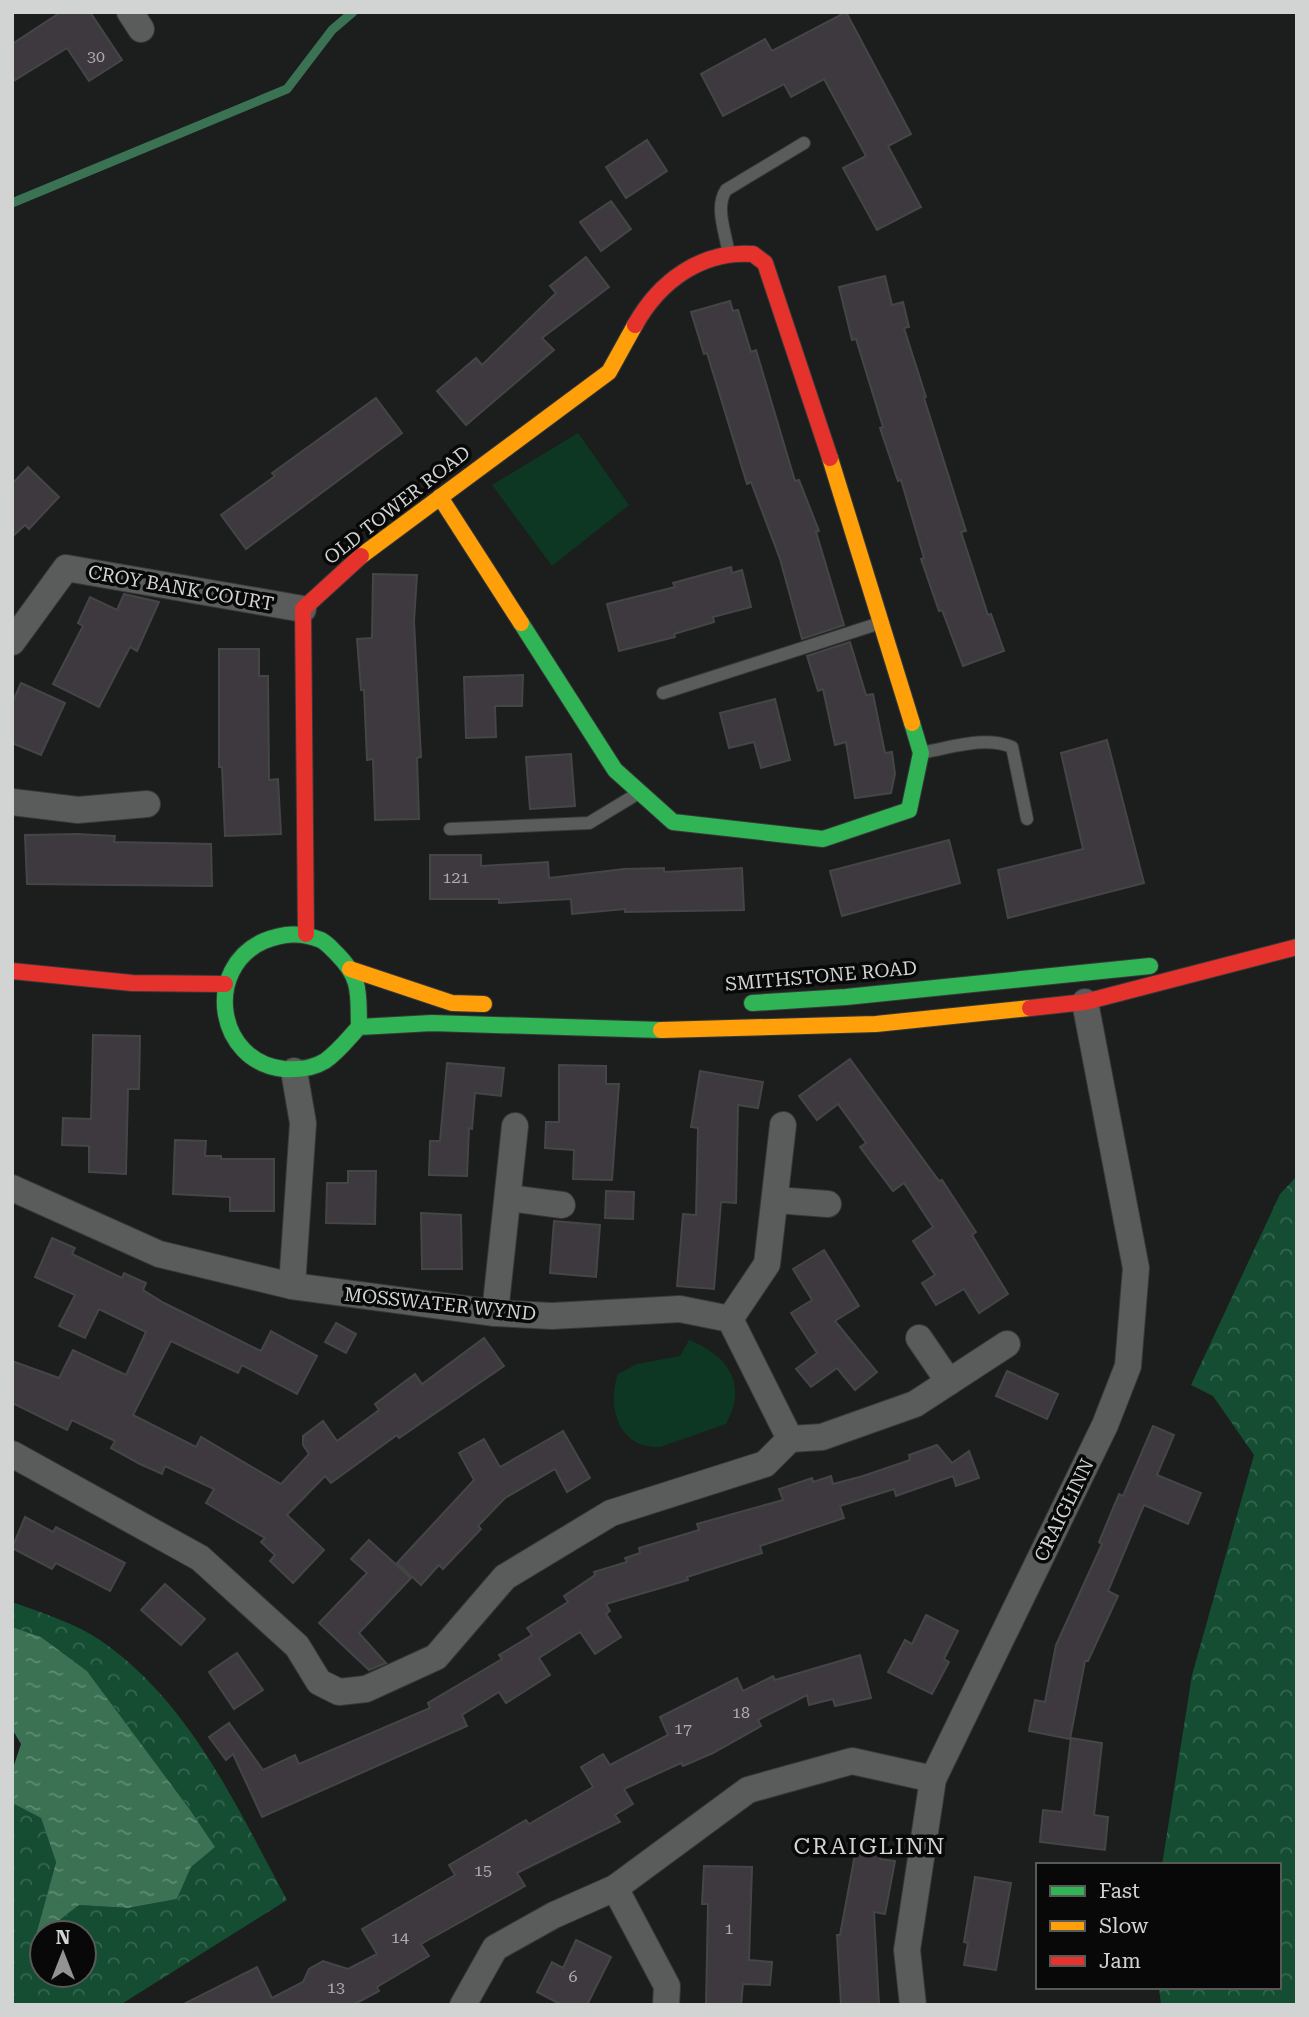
<svg xmlns="http://www.w3.org/2000/svg" width="1309" height="2017" font-family="'Roboto Serif',serif">
<style>
.green{fill:#0d3722}
.forest{fill:url(#forest-crowns)}
.water{fill:url(#water-ripples)}
.lines{fill:none;stroke-linecap:round;stroke-linejoin:round}
.stream{stroke:#3a7253;stroke-width:9}
.building{fill:#3e393e;stroke:#444645;stroke-width:2}
.lane-casing{stroke:#363937;stroke-width:14}
.street-casing{stroke:#363937;stroke-width:28}
.fast-casing{stroke:#363937;stroke-width:18}
.slow-casing{stroke:#363937;stroke-width:18}
.jam-casing{stroke:#363937;stroke-width:18}
.lane{stroke:#595c5a;stroke-width:12}
.street{stroke:#595c5a;stroke-width:26}
.fast{stroke:#30b455;stroke-width:16}
.slow{stroke:#ff9f0a;stroke-width:16}
.jam{stroke:#e5322d;stroke-width:16}
.labels{text-anchor:middle;dominant-baseline:central;stroke-width:7;stroke-linejoin:round;paint-order:stroke}
.number-label{font-size:16px;fill:#acadad}
.street-label{font-size:19px;fill:#d1d4d2;stroke:#070807}
.quarter-label{font-size:23px;letter-spacing:2px;fill:#d1d4d2;stroke:#070807}
</style>
<defs>
<pattern id="forest-crowns" width="20" height="18" patternUnits="userSpaceOnUse" patternTransform="scale(1.75)"><rect width="20" height="18" fill="#144d32"/><path d="M2 6a3 3 0 1 1 6 0M12 15a3 3 0 1 1 6 0" fill="none" stroke="#35664f"/></pattern>
<pattern id="water-ripples" width="26" height="14" patternUnits="userSpaceOnUse" patternTransform="scale(1.75)"><rect width="26" height="14" fill="#3a7253"/><path d="M2 4q2-2 4 0t4 0M15 11q2-2 4 0t4 0" fill="none" stroke="#5f8c73"/></pattern>
</defs>
<rect width="100%" height="100%" fill="#1b1e1c"/>
<g class="green">
<path d="M578,433L629,505L552,566L492,485Z"/>
<path d="M689,1340C727,1355 749,1384 726,1424L660,1447C619,1449 606,1407 618,1374L637,1364L680,1356Z"/>
</g>
<g class="forest">
<path d="M1297,1176V2005H1161L1159,1987H1279V1865H1162L1192,1675L1254,1455L1213,1396L1191,1385L1280,1194Z"/>
<path d="M12,1602C40,1612 75,1623 100,1640C191,1703 236,1806 287,1900L120,2005H12V1803L41,1818L56,1861L36,1938L42,1934V1975H84V1933H43L79,1905L128,1908L177,1899L191,1867L188,1807L87,1671L41,1637L12,1627Z"/>
</g>
<path class="water" d="M12,1627L41,1637L87,1671L188,1807L215,1847L191,1867L177,1899L128,1908L79,1905L35,1939L56,1862L41,1818L12,1803V1771L21,1744L12,1729Z"/>
<g class="lines">
<path class="stream" d="M12,203L287,89L332,30L353,12"/>
</g>
<g class="building">
<path d="M61,12H90L122,60L89,81L67,48L12,82V44Z"/>
<path d="M846,12L911,134L888,146L921,207L877,230L843,168L866,156L824,79L791,97L784,84L723,116L701,74L765,39L772,51Z"/>
<path d="M647,140L667,171L626,198L606,167Z"/>
<path d="M611,201L631,229L601,251L580,222Z"/>
<path d="M586,257L609,287L542,338L554,350L466,425L437,391L476,358L482,365L556,293L550,286Z"/>
<path d="M885,276L892,305L903,302L909,327L904,328L926,397L924,398L966,531L961,532L988,615L991,614L1004,651L963,666L942,610L939,611L921,559L924,558L901,480L898,481L880,428L883,427L856,339L852,340L839,287Z"/>
<path d="M730,301L733,311L738,310L751,352L756,350L795,481L799,480L819,531L816,532L844,625L802,639L780,559L751,482L747,484L707,353L704,354L691,312Z"/>
<path d="M376,398L402,433L246,549L221,515L275,476L272,473Z"/>
<path d="M28,467L59,497L29,529L25,525L12,537V484Z"/>
<path d="M731,567L732,573L742,570L751,607L713,617L714,622L674,634L675,637L619,651L607,604L675,587L673,583Z"/>
<path d="M373,574L417,575L414,621L421,757L417,758L419,819L375,820L373,759L367,760L364,690H361L357,639L372,638Z"/>
<path d="M124,594L159,602L137,651L130,647L99,707L53,684L83,626L78,623L90,597L117,610Z"/>
<path d="M850,642L866,695L873,694L885,753L892,752L895,774L891,793L855,798L846,742L835,745L823,689L818,691L807,656Z"/>
<path d="M219,649H259V676H268L269,780L278,779L281,834L225,836L222,767H219Z"/>
<path d="M523,675L522,706H495L496,737L466,738L464,677Z"/>
<path d="M21,683L65,703L41,755L12,743V703Z"/>
<path d="M775,699L790,760L761,768L754,742L729,748L720,713Z"/>
<path d="M1107,740L1144,883L1008,918L998,870L1083,849L1061,753Z"/>
<path d="M571,754L575,806L530,809L526,757Z"/>
<path d="M76,834L115,836L114,842L211,844L212,886L27,884L25,835Z"/>
<path d="M949,840L960,883L842,916L830,871Z"/>
<path d="M430,855H481V866L548,862L549,878L624,869L664,868V872L742,868L744,910L625,912V909L572,914L571,899L499,903V899H430Z"/>
<path d="M93,1035L140,1036L139,1089H128L126,1174L89,1172V1146L62,1145L63,1118L91,1119Z"/>
<path d="M850,1059L939,1181L942,1180L976,1232L972,1235L1008,1294L979,1313L964,1289L936,1305L922,1283L935,1275L913,1241L933,1227L904,1183L893,1191L860,1147L866,1143L838,1104L817,1120L799,1096Z"/>
<path d="M447,1063L504,1068L501,1096L475,1093L472,1129L469,1128L467,1176L429,1175L430,1141H440Z"/>
<path d="M559,1065L606,1066V1084H619L612,1180L573,1179L574,1150L545,1148L546,1122H559Z"/>
<path d="M700,1071L763,1082L758,1108L738,1105L736,1203L721,1202L714,1289L677,1286L683,1214L696,1215L698,1128L691,1127Z"/>
<path d="M175,1140L206,1141L205,1156H221V1159H274V1211H230V1197L173,1194Z"/>
<path d="M348,1171H376L375,1224L326,1223L327,1183H348Z"/>
<path d="M606,1191L634,1192L633,1219L605,1218Z"/>
<path d="M421,1213L461,1215L462,1269H422Z"/>
<path d="M554,1221L600,1225L596,1277L550,1273Z"/>
<path d="M52,1238L75,1248L72,1254L122,1278L124,1273L146,1283L143,1290L164,1303L261,1351L271,1331L317,1356L297,1394L242,1365L238,1373L171,1341L133,1415L196,1447L201,1437L281,1484L309,1454L303,1445V1436L323,1421L337,1441L379,1410L375,1404L415,1374L422,1384L484,1338L504,1366L399,1438L397,1435L331,1483L325,1476L287,1515L324,1550L293,1583L270,1561L275,1555L261,1542L265,1538L206,1503L214,1489L165,1466L162,1474L140,1464L111,1448L115,1441L72,1420L67,1430L12,1403V1361L59,1378L73,1350L126,1375L146,1332L99,1309L85,1338L59,1326L75,1295L35,1277Z"/>
<path d="M824,1250L859,1306L835,1321L877,1372L855,1390L837,1368L811,1387L796,1369L817,1353L791,1313L812,1300L793,1269Z"/>
<path d="M336,1323L356,1334L346,1353L325,1342Z"/>
<path d="M1007,1371L1058,1394L1047,1419L996,1396Z"/>
<path d="M1153,1426L1174,1435L1157,1475L1201,1493L1188,1524L1144,1505L1108,1591L1118,1596L1088,1661H1085L1070,1739L1029,1731L1035,1700L1045,1702L1056,1645L1102,1544L1099,1542L1119,1494L1123,1496Z"/>
<path d="M563,1431L590,1478L567,1492L555,1469L505,1498L478,1526L481,1529L443,1569L439,1565L421,1585L397,1563L474,1480L459,1453L484,1439L500,1467Z"/>
<path d="M937,1445L952,1463L969,1451L979,1478L956,1486L953,1476L896,1496L894,1489L840,1506L844,1518L760,1546L762,1553L687,1577L688,1580L606,1604L610,1611L606,1614L621,1637L595,1654L580,1632L539,1658L550,1675L506,1703L499,1692L462,1715L467,1726L262,1817L233,1754L226,1760L209,1737L229,1723L263,1770L295,1755L299,1764L430,1708L428,1703L502,1659L499,1655L532,1635L527,1628L568,1602L564,1596L595,1575L594,1572L627,1562L625,1558L640,1553L639,1548L699,1530L697,1524L783,1500L779,1489L812,1478L813,1482L831,1476L833,1484L863,1476L910,1460L909,1455Z"/>
<path d="M25,1517L53,1532L56,1527L125,1563L110,1591L56,1563L52,1569L12,1548Z"/>
<path d="M369,1540L411,1578L359,1633L386,1663L369,1670L319,1623L367,1573L351,1559Z"/>
<path d="M165,1584L205,1619L181,1645L141,1610Z"/>
<path d="M926,1615L958,1631L944,1659L949,1662L932,1694L888,1672L905,1640L912,1644Z"/>
<path d="M237,1653L263,1690L234,1709L209,1672Z"/>
<path d="M860,1655L871,1698L835,1706L833,1699L809,1705L807,1695L758,1720L761,1726L713,1753L683,1766L681,1763L624,1789L633,1804L615,1815L620,1822L517,1873L525,1886L421,1944L429,1956L377,1987L379,1991L353,2005H182L257,1967L272,1998L303,1982L309,1969L323,1961L348,1969L377,1954L362,1929L455,1875L449,1865L526,1820L529,1824L593,1787L581,1767L603,1754L610,1765L668,1735L660,1717L737,1678L743,1691L773,1676L775,1680Z"/>
<path d="M1071,1738L1102,1743L1094,1815L1108,1817L1105,1850L1040,1842L1043,1810L1062,1812Z"/>
<path d="M856,1849L881,1853L880,1859L895,1861L885,1914L874,1912L879,2005H841L837,1935H840Z"/>
<path d="M704,1866L752,1867L749,1960L772,1962L770,1985L743,1984L741,2005H706L708,1904H702Z"/>
<path d="M975,1877L1011,1883L996,1970L964,1965L968,1943L964,1942Z"/>
<path d="M576,1940L611,1957L587,2005H562L537,1992L552,1962L563,1968Z"/>
</g>
<g class="lines">
<g class="lane-casing">
<g id="lane">
<path d="M728,250C725,231 715,207 726,190L804,143"/>
<path d="M663,693L877,624"/>
<path d="M925,752C953,747 985,736 1012,747L1027,819"/>
<path d="M450,829L589,823L637,794"/>
</g>
</g>
<g class="street-casing">
<g id="street">
<path d="M130,12L141,29"/>
<path d="M12,642L66,568L303,609"/>
<path d="M12,802L78,810L147,804"/>
<path d="M12,1188L159,1254L292,1286L495,1313L552,1316L680,1309L730,1319L790,1439"/>
<path d="M508,1198L562,1205"/>
<path d="M776,1200L828,1204"/>
<path d="M292,1286L303,1123L294,1071"/>
<path d="M495,1313L515,1126"/>
<path d="M730,1319L767,1264L783,1125"/>
<path d="M919,1338L949,1382"/>
<path d="M790,1439L822,1437L915,1404L1007,1344"/>
<path d="M12,1454L200,1558L297,1646L319,1682L339,1692L366,1689L436,1657L505,1577L611,1513L765,1464L790,1439"/>
<path d="M615,1888L667,1986L666,2005"/>
<path d="M463,2005L495,1948L554,1915L615,1888L748,1790L852,1761L933,1779"/>
<path d="M913,2005L907,1950L933,1779L1105,1425L1128,1366L1136,1268L1085,1002"/>
</g>
</g>
<g class="fast-casing">
<g id="fast">
<path d="M521,623L615,770L673,822L823,839L909,810L921,753L912,723"/>
<path d="M752,1003L846,997L1150,966"/>
<path d="M359,1027C358,994 362,979 337,954C332,949 327,943 321,940C301,932 284,933 264,941C203,968 216,1062 284,1069C298,1070 312,1069 325,1061C338,1052 348,1039 359,1027L432,1023L661,1030"/>
</g>
</g>
<g class="slow-casing">
<g id="slow">
<path d="M830,458L912,723"/>
<path d="M440,497L521,623"/>
<path d="M361,556L609,372L635,325"/>
<path d="M350,969L452,1003L484,1004"/>
<path d="M661,1030L876,1024L1030,1008"/>
</g>
</g>
<g class="jam-casing">
<g id="jam">
<path d="M635,325C659,282 701,250 753,254L765,263L830,458"/>
<path d="M306,934L303,609L361,556"/>
<path d="M12,971L132,983L225,984"/>
<path d="M1030,1008L1085,1002L1297,947"/>
</g>
</g>
<use href="#lane" class="lane"/>
<use href="#street" class="street"/>
<use href="#fast" class="fast"/>
<use href="#slow" class="slow"/>
<use href="#jam" class="jam"/>
</g>
<g class="labels">
<g class="number-label">
<text x="96" y="56">30</text>
<text x="456" y="877">121</text>
<text x="741" y="1712">18</text>
<text x="683" y="1728">17</text>
<text x="483" y="1870">15</text>
<text x="729" y="1928">1</text>
<text x="400" y="1937">14</text>
<text x="573" y="1976">6</text>
<text x="336" y="1987">13</text>
</g>
<g class="street-label">
<text transform="translate(397 505) rotate(-38)">OLD TOWER ROAD</text>
<text transform="translate(181 588) rotate(10)">CROY BANK COURT</text>
<text transform="translate(821 976) rotate(-5)">SMITHSTONE ROAD</text>
<text transform="translate(440 1304) rotate(6)">MOSSWATER WYND</text>
<text transform="translate(1064 1510) rotate(-64)">CRAIGLINN</text>
</g>
<g class="quarter-label">
<text x="870" y="1846">CRAIGLINN</text>
</g>
</g>
<rect width="1309" height="2017" fill="none" stroke="#d1d4d2" stroke-width="28"/>
<rect x="1036" y="1863" width="245" height="126" fill="#070807" stroke="#585a58" stroke-width="2"/>
<rect x="1050" y="1886" width="35" height="10" fill="#30b455" stroke="#585a58" stroke-width="2"/>
<text x="1099" y="1898" font-size="21" fill="#d1d4d2">Fast</text>
<rect x="1050" y="1921" width="35" height="10" fill="#ff9f0a" stroke="#585a58" stroke-width="2"/>
<text x="1099" y="1933" font-size="21" fill="#d1d4d2">Slow</text>
<rect x="1050" y="1956" width="35" height="10" fill="#e5322d" stroke="#585a58" stroke-width="2"/>
<text x="1099" y="1968" font-size="21" fill="#d1d4d2">Jam</text>
<g transform="translate(63 1954)"><circle r="33" fill="#070807" stroke="#585a58" stroke-width="2"/>
<path d="M0-5L12 26L0 18L-12 26Z" fill="#919492"/>
<text y="-10" font-size="19" font-weight="bold" text-anchor="middle" fill="#d1d4d2">N</text>
</g>
</svg>
